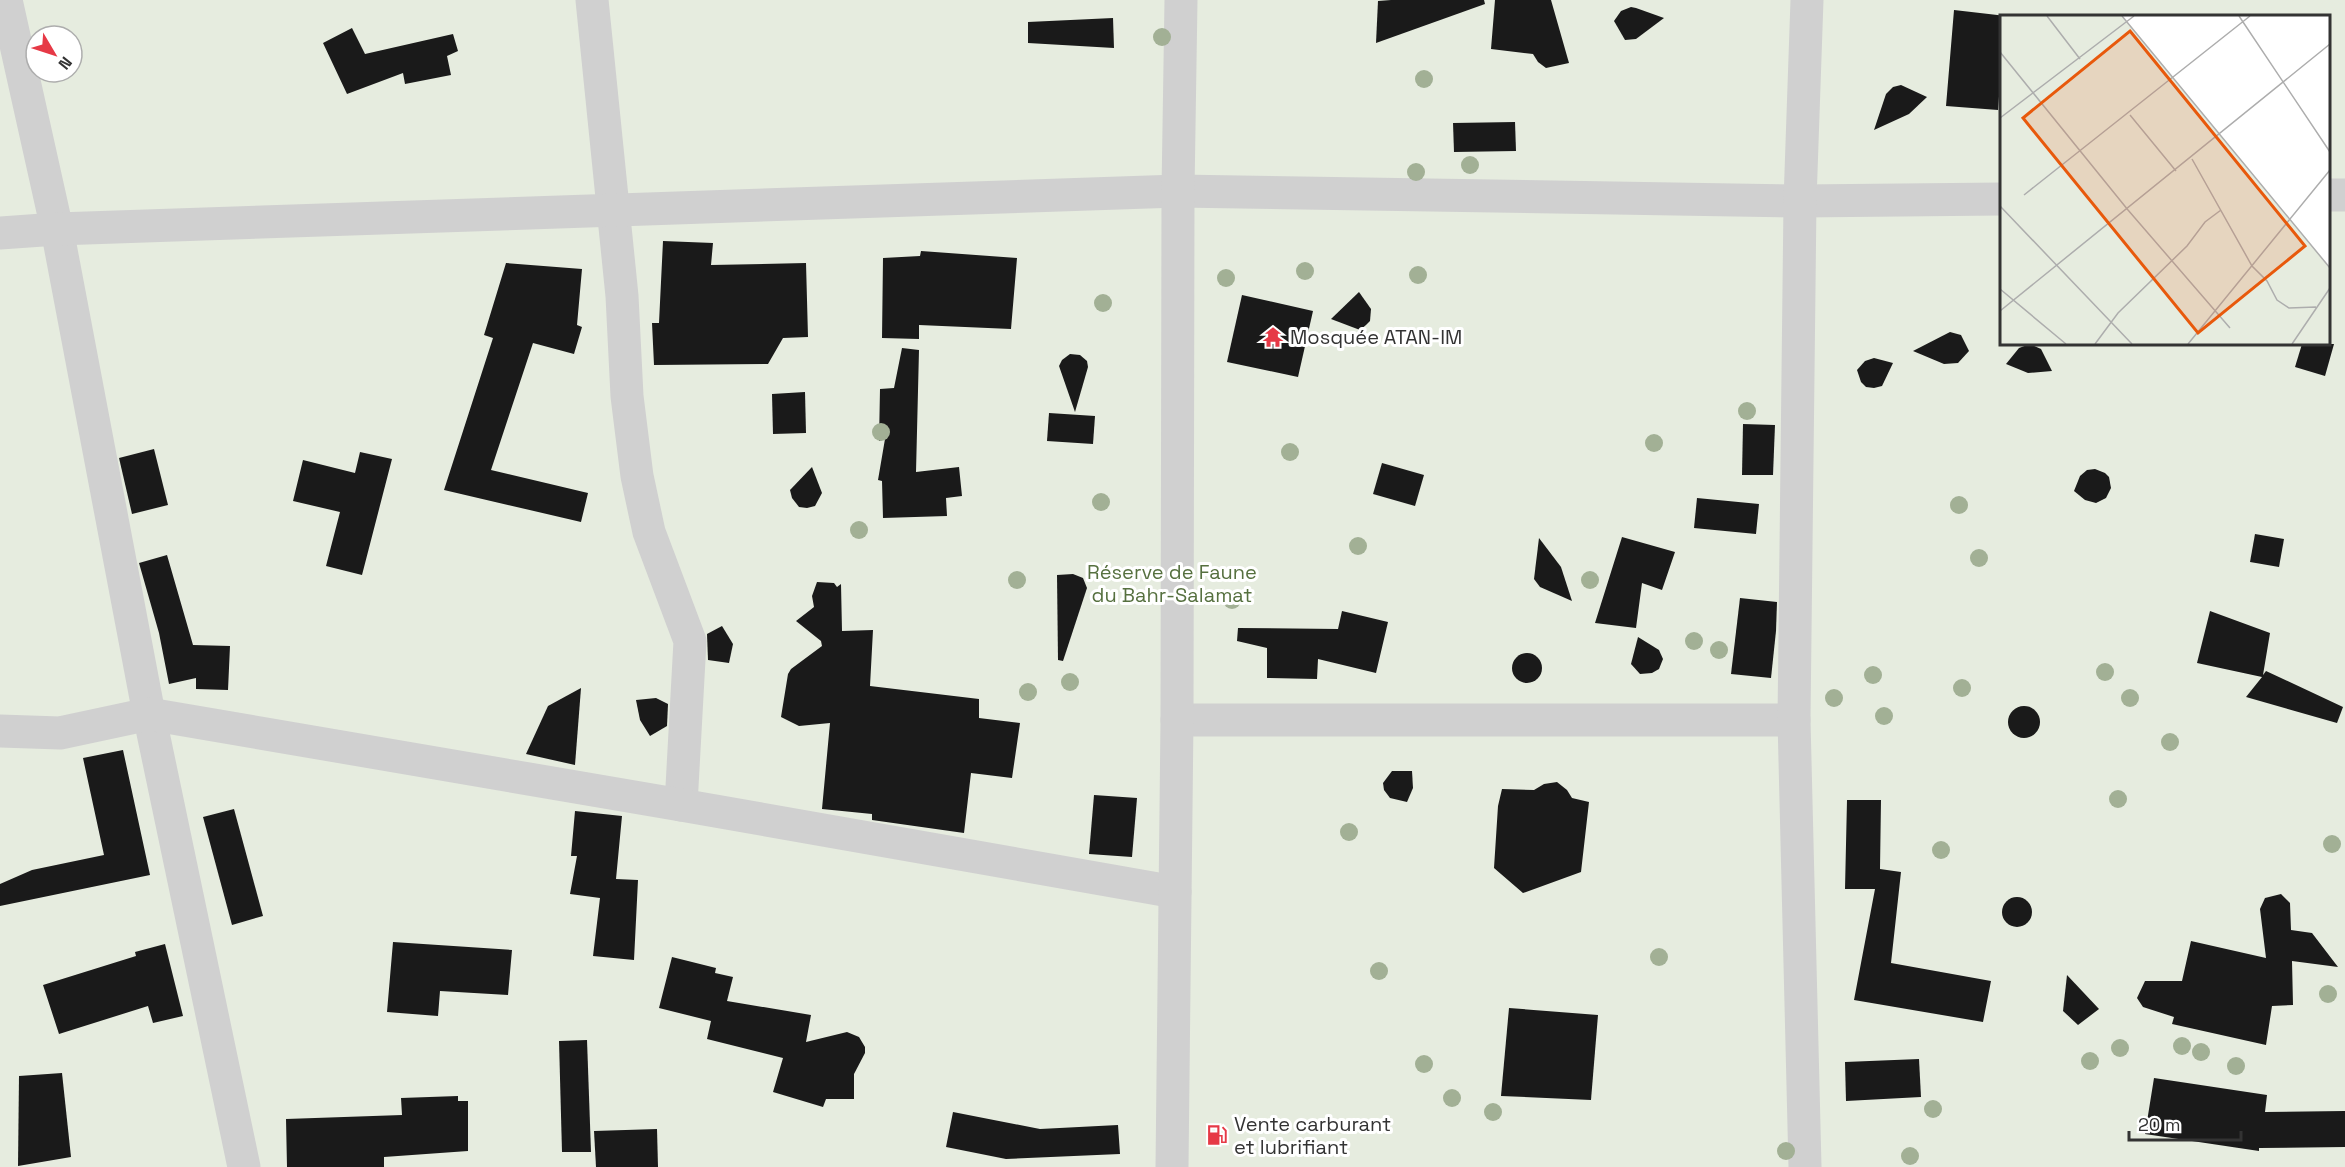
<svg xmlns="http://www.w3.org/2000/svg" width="2345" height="1167" font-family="'Space Grotesk',sans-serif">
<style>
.green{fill:#e6ecdf;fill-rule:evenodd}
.building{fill:#1a1a1a}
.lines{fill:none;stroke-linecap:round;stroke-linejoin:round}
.minor{stroke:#d0d0d0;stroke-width:33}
.tree{fill:#a2b095}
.labels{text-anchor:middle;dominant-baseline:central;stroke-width:6;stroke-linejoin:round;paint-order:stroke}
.poi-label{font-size:20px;fill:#333;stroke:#fff;text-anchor:start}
.park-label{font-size:20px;fill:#56703f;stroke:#fff}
.inset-road{fill:none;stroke:#adadad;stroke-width:1.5}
.view{fill:#e8590c;fill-opacity:0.15;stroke:#e8590c;stroke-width:3}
.inset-edge{fill:none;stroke:#333;stroke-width:3}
</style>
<rect width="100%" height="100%" fill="#fff"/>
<path class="green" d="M0,0H2345V1167H0ZM2002,16H2328V344H2002ZM36,36H72V72H36Z"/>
<g class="building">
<path d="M1391,0H1484L1485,4L1376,43L1378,1Z"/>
<path d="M1495,0H1551L1569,63L1546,68L1538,62L1533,54L1491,49Z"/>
<path d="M1631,7L1636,8L1664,18L1636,39L1625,40L1614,21L1621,11Z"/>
<path d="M1954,10L2006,16H2001L2000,69H2001L1998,110L1946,106Z"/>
<path d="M1113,18L1114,48L1028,43V22Z"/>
<path d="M352,28L365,54L453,34L458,51L447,56L451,75L405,84L403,73L347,94L323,43Z"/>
<path d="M1901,85L1927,97L1909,114L1874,130L1886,94L1893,87Z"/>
<path d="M1515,122L1516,151L1454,152L1453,123Z"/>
<path d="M663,241L713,243L711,265L806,263L808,337L783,338L768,364L654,365L652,323H659Z"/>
<path d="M921,251L1017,258L1011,329L919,325V339L882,338L883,258L920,256Z"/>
<path d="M506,263L582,269L577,325L582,327L574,354L533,343L491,470L588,493L581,522L444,490L493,338L484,335Z"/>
<path d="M1359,292L1371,309L1370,321L1366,325L1360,330L1331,319Z"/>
<path d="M1242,295L1313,311L1298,377L1227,362Z"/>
<path d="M1950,332L1961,335L1969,351L1958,363L1944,364L1913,351Z"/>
<path d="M2030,344L2041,349L2052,371L2028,373L2006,364L2019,348Z"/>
<path d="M2302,344H2334L2325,376L2295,367Z"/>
<path d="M902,348L919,350L916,472L959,467L962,496L946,498L947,516L883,518L882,481L878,480L885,439L879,441L880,389L894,388Z"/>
<path d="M1070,354L1080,355L1087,361L1088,367L1075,412L1059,366L1062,360Z"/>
<path d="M1874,358L1893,363L1882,386L1874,388L1866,387L1861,382L1857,370L1865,361Z"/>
<path d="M805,392L806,433L773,434L772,394Z"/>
<path d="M1049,413L1095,416L1093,444L1047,441Z"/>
<path d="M1743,424L1775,425L1773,475H1742Z"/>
<path d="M154,449L168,505L132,514L119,458Z"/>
<path d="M360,452L392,459L362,575L326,566L340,512L293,501L303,460L355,473Z"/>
<path d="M1382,463L1424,475L1415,506L1373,494Z"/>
<path d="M812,467L822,493L815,506L807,508L799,507L792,498L790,490Z"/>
<path d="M2095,469L2105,473L2109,477L2111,488L2106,498L2096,503L2085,500L2074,491L2080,476L2087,470Z"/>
<path d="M1697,498L1759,504L1756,534L1694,528Z"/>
<path d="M2255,534L2284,539L2279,567L2250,562Z"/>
<path d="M1622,537L1675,552L1662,590L1642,583L1636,628L1595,623Z"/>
<path d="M1539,538L1561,567L1572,601L1540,587L1534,579Z"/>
<path d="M167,555L193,645L230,646L228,690L196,689V678L169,684L159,633L139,563Z"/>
<path d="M1073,574L1083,578L1087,588L1063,661L1058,660L1057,575Z"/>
<path d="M817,582L834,583L837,587L841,584L842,631L873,630L870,686L979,699V718L1020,723L1012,778L971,773L964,833L872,820V814L822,809L830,723L799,726L781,717L788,674L791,669L822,646L821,641L796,621L814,607L812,596Z"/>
<path d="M1740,598L1777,602L1776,631L1771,678L1731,674Z"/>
<path d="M1342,611L1388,622L1376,673L1318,659L1317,679L1267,678V648L1237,641L1238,628L1338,629Z"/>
<path d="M2210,611L2270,633L2263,675L2266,671L2343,707L2337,723L2246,697L2262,677L2197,663Z"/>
<path d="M722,626L733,644L729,663L708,660L707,634Z"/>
<path d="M1638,637L1659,650L1663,659L1659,669L1652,673L1640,674L1631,664Z"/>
<circle cx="1527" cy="668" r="15"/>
<path d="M581,688L575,765L526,754L548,706Z"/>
<path d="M656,698L668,704L667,726L650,736L640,720L636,700Z"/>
<circle cx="2024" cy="722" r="16"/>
<path d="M123,750L150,875L0,906V884L32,870L104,855L83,758Z"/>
<path d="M1392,771H1412L1413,788L1407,802L1390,798L1384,790L1383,783Z"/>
<path d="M1557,782L1567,790L1572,798L1589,802L1581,872L1523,893L1494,868L1498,806L1502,789L1534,790L1544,784Z"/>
<path d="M1094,795L1137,798L1132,857L1089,854Z"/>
<path d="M1847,800H1881L1880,869L1901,872L1891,963L1991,981L1983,1022L1854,1000L1875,889H1845Z"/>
<path d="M234,809L263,916L232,925L203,817Z"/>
<path d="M575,811L622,816L616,879L638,880L634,960L593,956L600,898L570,894L577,856H571Z"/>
<path d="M2281,894L2290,903L2291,930L2312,933L2338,967L2292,961L2293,1005L2272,1006L2266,1045L2172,1024L2174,1017L2143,1007L2137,998L2145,981H2182L2191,941L2266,958L2260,909L2265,898Z"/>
<circle cx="2017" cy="912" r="15"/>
<path d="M393,942L512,950L508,995L440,991L438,1016L387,1012Z"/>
<path d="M165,944L183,1016L153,1023L148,1006L59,1034L43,985L136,956L135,952Z"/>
<path d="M672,957L716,968L715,973L733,977L727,1001L811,1015L806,1042L847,1032L859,1037L865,1047V1053L854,1074V1099H826L823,1107L773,1092L783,1058L707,1039L711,1021L659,1008Z"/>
<path d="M2067,975L2099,1009L2078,1025L2063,1011Z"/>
<path d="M1509,1008L1598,1015L1591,1100L1501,1096Z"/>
<path d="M587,1040L591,1152H562L559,1041Z"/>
<path d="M1919,1059L1921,1097L1846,1101L1845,1062Z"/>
<path d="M62,1073L71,1157L18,1166L19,1076Z"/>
<path d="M2154,1078L2267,1095L2265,1112L2345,1111V1147L2259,1148V1151L2145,1134Z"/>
<path d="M458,1096V1101H468V1151L384,1157V1167H287L286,1119L402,1115L401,1098Z"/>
<path d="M953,1112L1040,1129L1118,1125L1120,1154L1006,1159L946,1147Z"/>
<path d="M657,1129L658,1167H596L594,1131Z"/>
</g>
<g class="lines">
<g class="minor">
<path d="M6,0L57,229L149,714L244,1167"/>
<path d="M592,0L622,296L627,396L637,476L649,532L690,641L681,805"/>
<path d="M2328,195H2345"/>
<path d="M0,233L57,229L1178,191L1800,201L2002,199"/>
<path d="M1177,720H1794"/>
<path d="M0,731L60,733L149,714L681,805L1175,892"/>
<path d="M1172,1167L1177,720L1178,191L1181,0"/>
<path d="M1805,1167L1794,720L1800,201L1807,0"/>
</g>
</g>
<g class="tree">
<circle cx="1162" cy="37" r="9"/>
<circle cx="1424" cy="79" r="9"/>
<circle cx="1470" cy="165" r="9"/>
<circle cx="1416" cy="172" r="9"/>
<circle cx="1305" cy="271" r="9"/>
<circle cx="1418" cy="275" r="9"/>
<circle cx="1226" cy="278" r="9"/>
<circle cx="1103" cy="303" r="9"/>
<circle cx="1747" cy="411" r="9"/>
<circle cx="881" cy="432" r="9"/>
<circle cx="1654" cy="443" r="9"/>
<circle cx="1290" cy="452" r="9"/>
<circle cx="1101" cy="502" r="9"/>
<circle cx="1959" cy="505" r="9"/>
<circle cx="859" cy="530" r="9"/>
<circle cx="1358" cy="546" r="9"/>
<circle cx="1979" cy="558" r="9"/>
<circle cx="1017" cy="580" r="9"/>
<circle cx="1590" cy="580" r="9"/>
<circle cx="1232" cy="600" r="9"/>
<circle cx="1694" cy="641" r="9"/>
<circle cx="1719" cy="650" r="9"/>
<circle cx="2105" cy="672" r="9"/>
<circle cx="1873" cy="675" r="9"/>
<circle cx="1070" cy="682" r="9"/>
<circle cx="1962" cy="688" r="9"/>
<circle cx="1028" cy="692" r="9"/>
<circle cx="1834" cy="698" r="9"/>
<circle cx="2130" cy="698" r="9"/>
<circle cx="1884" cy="716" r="9"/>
<circle cx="2170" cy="742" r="9"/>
<circle cx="2118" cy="799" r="9"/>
<circle cx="1349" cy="832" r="9"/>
<circle cx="2332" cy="844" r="9"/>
<circle cx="1941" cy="850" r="9"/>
<circle cx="1659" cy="957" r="9"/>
<circle cx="1379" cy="971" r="9"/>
<circle cx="2328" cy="994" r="9"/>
<circle cx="2182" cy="1046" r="9"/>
<circle cx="2120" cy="1048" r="9"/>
<circle cx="2201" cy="1052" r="9"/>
<circle cx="2090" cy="1061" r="9"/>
<circle cx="1424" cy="1064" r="9"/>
<circle cx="2236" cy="1066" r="9"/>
<circle cx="1452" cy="1098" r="9"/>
<circle cx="1933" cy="1109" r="9"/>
<circle cx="1493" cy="1112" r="9"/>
<circle cx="1786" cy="1151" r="9"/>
<circle cx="1910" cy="1156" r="9"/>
</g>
<defs>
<g id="temple-bare" transform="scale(1.62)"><path d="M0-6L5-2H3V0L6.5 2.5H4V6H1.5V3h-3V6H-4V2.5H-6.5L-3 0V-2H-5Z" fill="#e63946" stroke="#fff" stroke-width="2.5" paint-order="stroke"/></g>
<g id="fuel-bare" transform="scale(1.62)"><path d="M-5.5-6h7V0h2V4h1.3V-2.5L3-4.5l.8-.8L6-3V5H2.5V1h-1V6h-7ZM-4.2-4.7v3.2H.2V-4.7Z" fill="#e63946" stroke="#fff" stroke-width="2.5" paint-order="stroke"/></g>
</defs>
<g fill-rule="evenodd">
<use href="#temple-bare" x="1273" y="337"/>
<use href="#fuel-bare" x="1217" y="1135"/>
</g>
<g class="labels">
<g class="poi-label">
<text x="1290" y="337">Mosquée ATAN-IM</text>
<text x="1234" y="1124">Vente carburant<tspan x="1234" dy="23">et lubrifiant</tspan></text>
</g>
<g class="park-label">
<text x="1172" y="572">Réserve de Faune<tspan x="1172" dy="23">du Bahr-Salamat</tspan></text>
</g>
</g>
<g transform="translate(2000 15)">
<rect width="330" height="330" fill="#fff"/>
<path d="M0,1H122L330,253V329H0Z" fill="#e6ecdf"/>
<path class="inset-road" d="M47,1L80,44M122,1L330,253M239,1L330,137M0,37L128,195L230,313M130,100L176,156M0,103L134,1M192,144L252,251L267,266L277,285L289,293L316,292M24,180L250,1M0,191L132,329M0,274L66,329M0,296L330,29M95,329L118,298L187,231L205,207L221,195M188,329L330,155M292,329L330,273"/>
<path class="view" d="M130,16L305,231L198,318L23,103Z"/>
<rect width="330" height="330" class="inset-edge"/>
</g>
<g transform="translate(54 54) rotate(129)"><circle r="28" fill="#ffffff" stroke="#adadad" stroke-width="1.5"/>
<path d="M0-4.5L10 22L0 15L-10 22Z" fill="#e63946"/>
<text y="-9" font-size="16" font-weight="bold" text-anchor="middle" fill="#333333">N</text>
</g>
<path d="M2129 1131v9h112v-9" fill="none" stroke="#333333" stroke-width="3"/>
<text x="2138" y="1131" font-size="18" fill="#333333" stroke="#ffffff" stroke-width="4.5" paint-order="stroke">20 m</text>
</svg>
